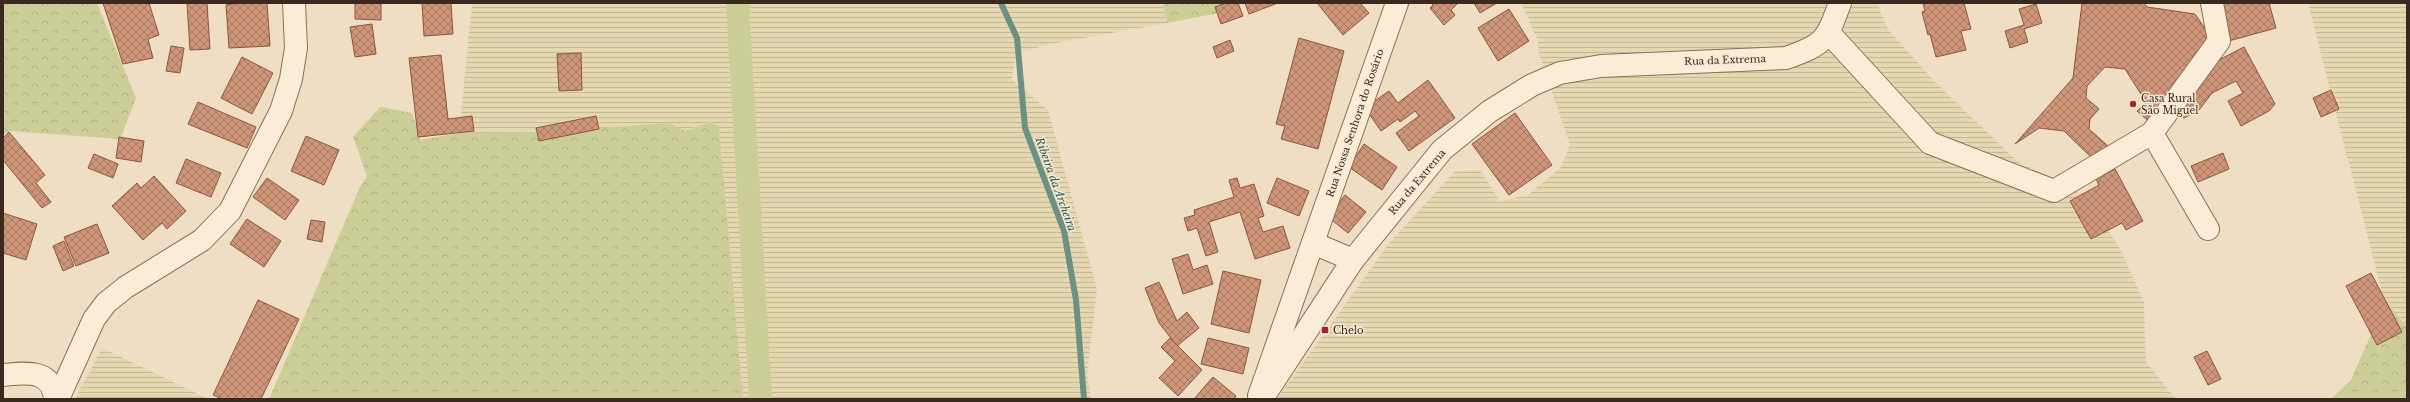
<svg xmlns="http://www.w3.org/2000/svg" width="2410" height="402" font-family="'Libre Baskerville',serif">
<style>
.farmland{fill:url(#farmland-rules)}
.forest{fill:url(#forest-crowns)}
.park{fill:#ccce97}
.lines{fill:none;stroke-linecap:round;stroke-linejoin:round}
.stream{stroke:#6c9184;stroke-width:6}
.building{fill:url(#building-cross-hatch);stroke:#8a563f}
.minor-casing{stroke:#8a6f59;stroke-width:24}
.tertiary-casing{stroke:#8a6f59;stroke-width:24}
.minor{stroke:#faecd7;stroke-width:22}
.tertiary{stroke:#faecd7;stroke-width:22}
.poi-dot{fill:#9b2833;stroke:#f6e9d3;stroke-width:1.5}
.labels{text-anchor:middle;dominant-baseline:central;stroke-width:3;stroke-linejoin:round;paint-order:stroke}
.street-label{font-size:10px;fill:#3a291e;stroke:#f6e9d3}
.poi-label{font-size:10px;fill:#3a291e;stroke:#f6e9d3;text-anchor:start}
.water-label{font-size:11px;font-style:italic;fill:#2d5a53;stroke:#f6e9d3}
</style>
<defs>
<pattern id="farmland-rules" width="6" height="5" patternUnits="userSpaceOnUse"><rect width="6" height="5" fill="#e5d8b1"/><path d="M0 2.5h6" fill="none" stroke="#c5b998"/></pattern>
<pattern id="forest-crowns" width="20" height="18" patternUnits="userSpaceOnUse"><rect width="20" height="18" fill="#ccce97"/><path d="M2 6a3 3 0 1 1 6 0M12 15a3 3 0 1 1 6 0" fill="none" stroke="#b0b182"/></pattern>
<pattern id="building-cross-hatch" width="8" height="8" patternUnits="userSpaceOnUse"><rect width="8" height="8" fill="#ce9578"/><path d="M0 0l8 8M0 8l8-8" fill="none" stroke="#a87a62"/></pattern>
</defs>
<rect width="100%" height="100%" fill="#efdec4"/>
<g class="farmland">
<path d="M472,3H1163L1167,23L1050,44L1016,54L1012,80L1048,110L1097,289L1087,375L1091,399H743L719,126L710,122L682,132L459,133Z"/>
<path d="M1521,3H1877L1887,28L1935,82L2017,161L2089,199L2121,251L2144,302L2146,362L2176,399H1277L1390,242L1455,171L1480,170L1500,201L1528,195L1560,168L1570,145L1539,54L1538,41Z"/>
<path d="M2308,3H2407V328L2383,297Z"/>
<path d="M102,348L196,393L208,399H75Z"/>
</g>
<g class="forest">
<path d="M3,3H97L136,98L120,139L10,131L3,135Z"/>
<path d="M1163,3H1231L1219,13L1167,23Z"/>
<path d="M380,107L412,113L421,140L459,133H528L669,123L686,131L710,122L719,126L743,399H269L359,189L367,176L353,137Z"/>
<path d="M2383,297L2407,328V399H2331L2351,380L2385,303Z"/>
</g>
<path class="park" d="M726,3H749L772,399H749Z"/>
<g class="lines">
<path class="stream" d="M1001,3L1017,38L1025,128L1064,231L1076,300L1084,399"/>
</g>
<g class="building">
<path d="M103,3H149L159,35L148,39L153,58L123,64Z"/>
<path d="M187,3H207L210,49L190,50Z"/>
<path d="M238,3H267L270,46L229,48L226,5Z"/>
<path d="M355,3H381V20L355,19Z"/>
<path d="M422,3H451L453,34L424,36Z"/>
<path d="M1226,3H1238L1243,16L1221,24L1215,7Z"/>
<path d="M1245,3H1278L1249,14Z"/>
<path d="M1317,3H1360L1369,13L1343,35Z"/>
<path d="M1431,3H1458L1451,10L1455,15L1444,25L1430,8L1433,5Z"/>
<path d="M1474,3H1497L1480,13Z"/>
<path d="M1923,3H1964L1971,29L1961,31L1966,50L1936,57L1930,34L1928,35L1922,12L1925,11Z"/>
<path d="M2082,3H2144L2147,7L2195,14L2208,33L2203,68L2153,125L2137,111L2146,102L2125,69L2105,67L2087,86L2086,98L2099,109L2090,119L2089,129L2108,146L2095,161L2064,131L2039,128L2015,144L2073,78Z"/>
<path d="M2214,3H2269L2276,28L2225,42Z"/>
<path d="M2036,4L2042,23L2024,29L2028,42L2010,48L2005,31L2024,25L2019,9Z"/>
<path d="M1509,9L1529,41L1498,61L1478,28Z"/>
<path d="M372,24L376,54L355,57L350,27Z"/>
<path d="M1299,38L1344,51L1318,149L1281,139L1285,126L1276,124Z"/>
<path d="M1230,40L1234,51L1217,58L1213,47Z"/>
<path d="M171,46L184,48L180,73L166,71Z"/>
<path d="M2244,47L2275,104L2269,111L2241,126L2228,101L2243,93L2236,81L2212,93L2199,110L2184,118L2174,110L2213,63Z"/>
<path d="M581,53L582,90L559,91L557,54Z"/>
<path d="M441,55L448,119L472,116L474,131L418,137L409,58Z"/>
<path d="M242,57L273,73L252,114L221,98Z"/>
<path d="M1428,80L1455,118L1409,151L1396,133L1419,116L1415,111L1400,122L1398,119L1381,131L1365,108L1389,91L1398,103Z"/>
<path d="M2331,90L2339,109L2321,117L2313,98Z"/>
<path d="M198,102L256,127L247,148L188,124Z"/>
<path d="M1515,113L1552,165L1509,195L1472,144Z"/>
<path d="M596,116L599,129L539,141L536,128Z"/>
<path d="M9,132L45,175L36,183L51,202L42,208L3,160V138Z"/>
<path d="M306,136L339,150L324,185L291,171Z"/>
<path d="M119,137L144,141L141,162L116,158Z"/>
<path d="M1364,144L1397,167L1382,190L1349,167Z"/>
<path d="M2223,153L2229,169L2198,182L2191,166Z"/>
<path d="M94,154L118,164L113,178L88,168Z"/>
<path d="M186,159L221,173L211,197L176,183Z"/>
<path d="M2115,169L2143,221L2126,230L2122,223L2091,239L2070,201L2099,185L2096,179Z"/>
<path d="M154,176L186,211L167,229L162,223L143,240L112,206L137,183L141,188Z"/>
<path d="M267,178L299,200L285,220L253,197Z"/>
<path d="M1237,178L1240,188L1254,184L1264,216L1258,218L1263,232L1283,226L1290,248L1255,259L1240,212L1209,222L1218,252L1206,256L1197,228L1188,231L1184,218L1195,215L1194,210L1234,197L1229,180Z"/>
<path d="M1277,178L1309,191L1299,216L1267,203Z"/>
<path d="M1345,195L1366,212L1348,233L1328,217Z"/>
<path d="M3,213L37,224L26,260L3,253Z"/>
<path d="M247,219L281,241L264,267L230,244Z"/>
<path d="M311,220L325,222L322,242L307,239Z"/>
<path d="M97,224L109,253L76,266L64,237Z"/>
<path d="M64,241L74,266L63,271L53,246Z"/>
<path d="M1188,254L1193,270L1207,265L1213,284L1183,294L1172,259Z"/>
<path d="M1223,271L1261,280L1249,333L1211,324Z"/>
<path d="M2371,273L2402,332L2377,345L2346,286Z"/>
<path d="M1159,282L1177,321L1187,312L1199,328L1177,346L1159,323L1145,288Z"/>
<path d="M258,300L299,319L261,399H222L213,395Z"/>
<path d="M1170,338L1202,370L1178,396L1159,378L1175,361L1161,347Z"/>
<path d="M1208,338L1249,348L1243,374L1201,364Z"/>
<path d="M2207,351L2221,379L2208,385L2194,357Z"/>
<path d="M1213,377L1236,396L1234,399H1194Z"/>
</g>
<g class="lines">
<g class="minor-casing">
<g id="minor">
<path d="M1829,33L1930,143L2054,191L2152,133L2219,41L2212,3"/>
<path d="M2152,133L2208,229"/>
<path d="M1313,243L1353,260"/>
<path d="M1259,396L1397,3"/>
</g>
</g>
<g class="tertiary-casing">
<g id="tertiary">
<path d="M3,375C24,373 52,368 55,399"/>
<path d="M58,399L94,319L106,303L126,287L202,240L230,211L281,111L291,79L296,48L294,3"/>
<path d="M1262,399L1353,260L1442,150L1490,111L1532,85L1560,73L1601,66L1786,58C1825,44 1826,41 1840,3"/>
</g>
</g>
<use href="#minor" class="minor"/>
<use href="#tertiary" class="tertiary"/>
</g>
<g class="poi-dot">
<circle cx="2133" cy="104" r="4"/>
<rect x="1321" y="326" width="8" height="8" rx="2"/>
</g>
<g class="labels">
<g class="street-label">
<text transform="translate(1725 60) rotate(-2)">Rua da Extrema</text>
<text transform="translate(1355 123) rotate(-71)">Rua Nossa Senhora do Rosário</text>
<text transform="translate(1417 182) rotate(-50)">Rua da Extrema</text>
</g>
<g class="poi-label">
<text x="2141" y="98">Casa Rural<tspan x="2141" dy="12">São Miguel</tspan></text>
<text x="1333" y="330">Chelo</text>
</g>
<g class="water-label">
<text transform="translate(1056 184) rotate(70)">Ribeira da Archeira</text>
</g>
</g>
<rect width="2410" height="402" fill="none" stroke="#3a291e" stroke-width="8"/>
</svg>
